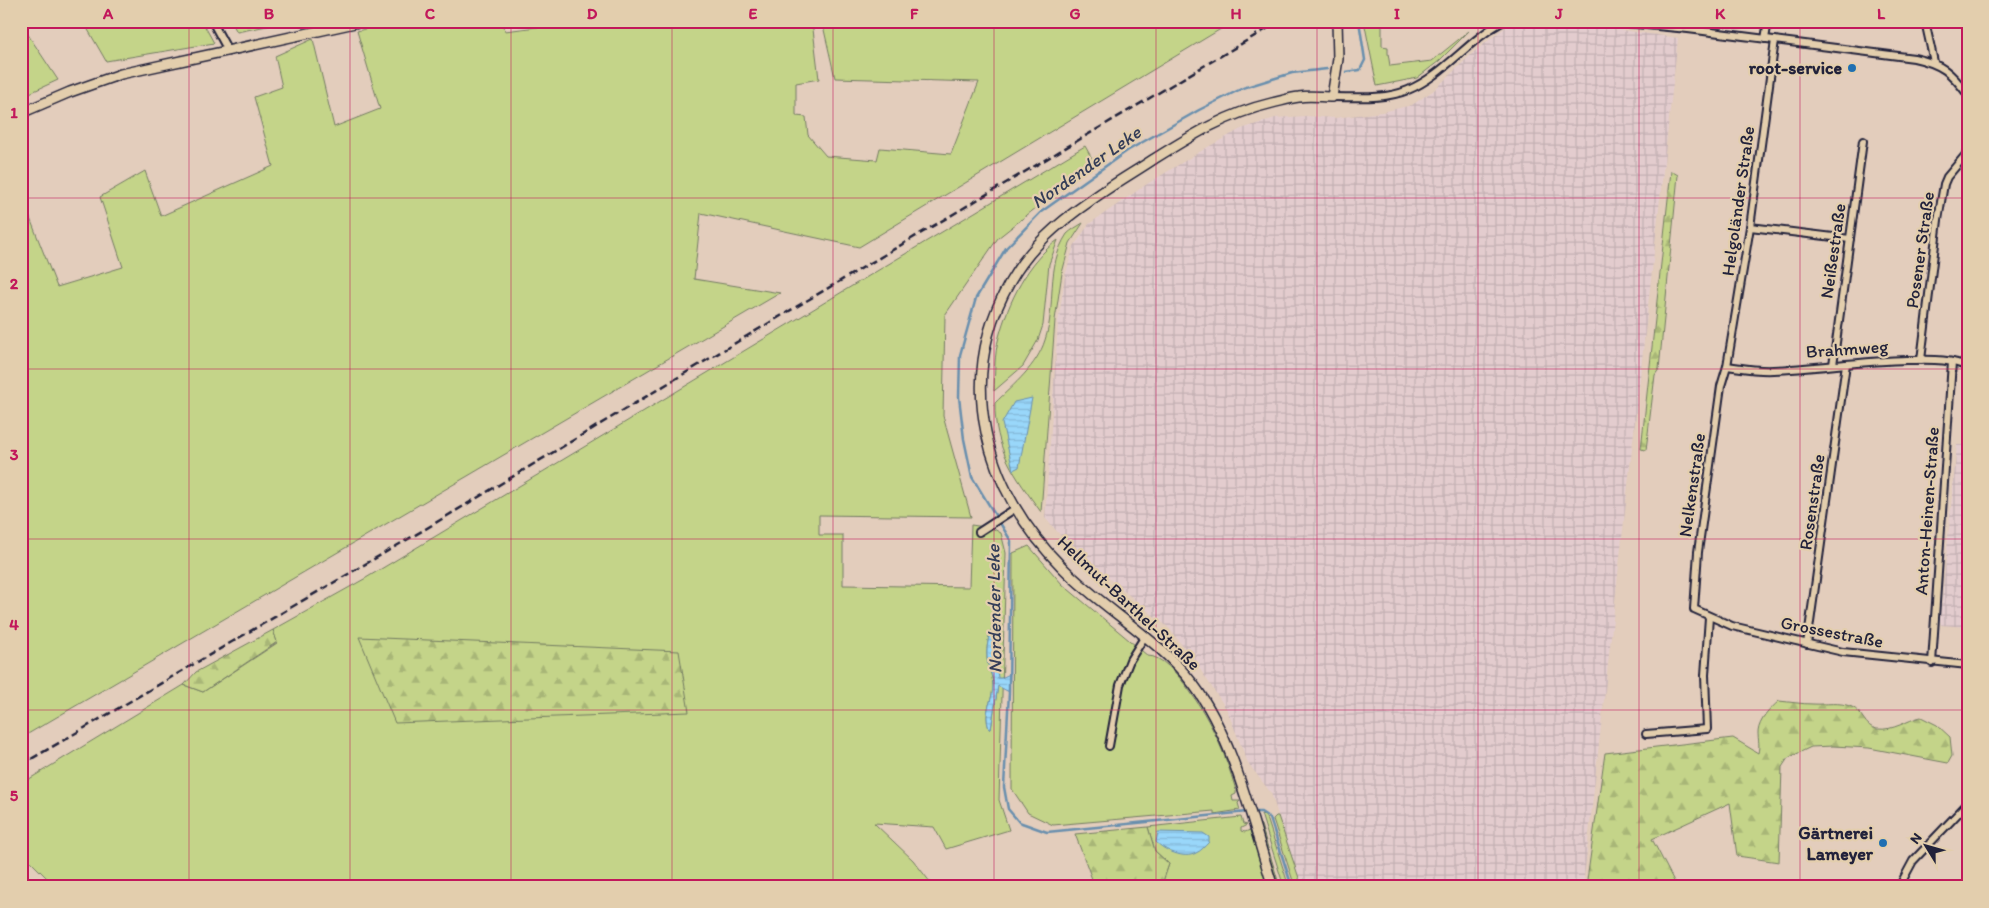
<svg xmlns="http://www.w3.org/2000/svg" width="1989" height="908" font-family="Itim,sans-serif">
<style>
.industrial{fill:url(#industrial-grid)}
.green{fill:#c4d489;stroke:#737b62;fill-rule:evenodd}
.forest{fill:url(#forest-firs);stroke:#737b62}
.water{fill:url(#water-rules);stroke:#698fae}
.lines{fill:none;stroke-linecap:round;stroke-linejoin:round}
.stream{stroke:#698fae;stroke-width:2.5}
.street-casing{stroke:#22223b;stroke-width:10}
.secondary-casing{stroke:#22223b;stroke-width:12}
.street{stroke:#e3cead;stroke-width:6}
.secondary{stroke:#e3cead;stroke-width:9}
.rail{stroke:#22223b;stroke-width:2.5;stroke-dasharray:8 4;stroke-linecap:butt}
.grid{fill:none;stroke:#c2185b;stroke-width:1;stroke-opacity:0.55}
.poi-dot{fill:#1f6fb2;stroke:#e3cead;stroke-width:2}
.labels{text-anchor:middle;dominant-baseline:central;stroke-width:4.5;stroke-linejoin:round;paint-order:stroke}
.poi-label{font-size:18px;font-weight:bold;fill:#22223b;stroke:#e3cead;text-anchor:end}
.street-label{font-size:18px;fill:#22223b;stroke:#e3cead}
.water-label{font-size:19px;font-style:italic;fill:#343d58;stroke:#e3cead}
.neatline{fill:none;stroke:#c2185b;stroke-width:2}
.grid-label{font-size:16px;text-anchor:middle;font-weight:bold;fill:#c2185b}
</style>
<defs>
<pattern id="industrial-grid" width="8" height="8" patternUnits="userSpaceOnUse" patternTransform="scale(1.25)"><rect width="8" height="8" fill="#e3ccce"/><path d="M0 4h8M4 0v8" fill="none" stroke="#c2afb2"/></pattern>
<pattern id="forest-firs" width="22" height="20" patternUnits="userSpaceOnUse" patternTransform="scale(1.25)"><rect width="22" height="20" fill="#c4d489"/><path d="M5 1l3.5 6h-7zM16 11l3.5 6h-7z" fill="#a8b677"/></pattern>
<pattern id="water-rules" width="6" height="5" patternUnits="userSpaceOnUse" patternTransform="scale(1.25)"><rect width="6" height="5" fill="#99d7fa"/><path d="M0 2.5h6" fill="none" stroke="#84b8d7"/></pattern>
</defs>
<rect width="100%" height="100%" fill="#e3cdbc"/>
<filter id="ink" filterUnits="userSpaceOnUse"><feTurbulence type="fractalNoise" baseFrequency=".02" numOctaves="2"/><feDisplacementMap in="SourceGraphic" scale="10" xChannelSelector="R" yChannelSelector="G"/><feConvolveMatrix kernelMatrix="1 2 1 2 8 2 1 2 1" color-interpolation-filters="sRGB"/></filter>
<g filter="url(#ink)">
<g class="industrial">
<path d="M1530,21H1557L1678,38L1583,887H1302L1271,793L1248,763L1227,710L1198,666L1169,628L1072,548L1045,518L1058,323L1065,276L1074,246L1089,224L1147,184L1206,148L1241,129L1275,118L1306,116L1335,118L1382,112L1412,105L1434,90L1475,51L1507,26Z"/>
<path d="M1957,445H1968V627L1941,625L1940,620Z"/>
</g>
<g class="green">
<path d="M83,21H202L214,43L106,61Z"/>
<path d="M231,21H292L237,32Z"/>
<path d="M396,21H503L505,31L585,21H812L819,79L796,83V116L806,117L808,135L826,156L877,160L880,148L951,154L979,82L835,78L822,21H1234L859,247L701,213L694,279L780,293L21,738V205L24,203L57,287L123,267L100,197L145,171L161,216L273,166L254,97L282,87L275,56L313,39L334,127L380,109L357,31Z"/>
<path d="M1364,21H1382V46L1388,47V53L1390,66L1432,61L1469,31L1439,61L1417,78L1377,86Z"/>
<path d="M21,24L58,80L21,97Z"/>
<path d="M1085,146L1094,162L998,238L945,315L943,416L971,517L819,515V535H843V585L969,587L971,525L992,528L1001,533L1006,553L999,800L1009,830L946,849L934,827L874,823L913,860L934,887H56L21,852V784L184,685L203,692L277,643L273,630L366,578ZM998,620L996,661L997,692L991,729H989C983,710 992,704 993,687C993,678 990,672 988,664C985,651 988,629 998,620Z"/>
<path d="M1083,223L1070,243L1062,273L1055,320L1041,512C1015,476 994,449 995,403C1014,384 1037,366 1045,340C1057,305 1045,267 1067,234C1071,230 1078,226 1083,223Z"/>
<path d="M1058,240L1049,264L1043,325L1038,340L1023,366L994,391C995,374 994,354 999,337C1008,303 1028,261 1058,240Z"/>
<path d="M1029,546L1062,584L1148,656C1174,656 1210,721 1219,743C1226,758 1231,774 1236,790V794L1232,796L1233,801H1240L1238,803L1240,810L1214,814V811L1053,825L1028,813L1012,789L1013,553Z"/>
<path d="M1261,814L1264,815L1268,821L1289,887H1284Z"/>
<path d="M1276,816H1278L1302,887H1295L1273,819Z"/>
<path d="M1241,817L1243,824L1247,825L1241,828V831L1245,832L1250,830L1268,887H1161L1169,864L1155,851L1148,827Z"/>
<path d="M1260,824L1261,825L1280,887H1278L1259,826Z"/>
</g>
<g class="forest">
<path d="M1671,171L1678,175L1659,369L1655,375L1646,450L1641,449Z"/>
<path d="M273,630L277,642L203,692L184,685L196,672Z"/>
<path d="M359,637L679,651L689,712L395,723Z"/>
<path d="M1779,701C1790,702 1802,704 1813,704C1826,705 1839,701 1852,707C1863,712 1864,727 1877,729C1894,731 1907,720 1921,717L1937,725L1950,737L1952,756L1948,763L1869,748L1833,746L1811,747L1788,758L1782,767L1779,862L1737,856L1730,803L1652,839L1677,887H1586L1605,753L1733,738L1758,753C1760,745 1758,740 1758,732C1759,720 1770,709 1779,701Z"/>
<path d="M1148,827L1155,851L1169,864L1161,887H1095L1075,834Z"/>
</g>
<g class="water">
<path d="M1032,398L1019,467L1013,470L1002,423L1014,402Z"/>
<path d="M999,619L996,661L998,678H1001L1010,674L1009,692L998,686L991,729H989C983,710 992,704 993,687C994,678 990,672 988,664C985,650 988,629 999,619Z"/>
<path d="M1158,832L1203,833L1209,837V842C1205,846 1201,851 1196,853C1184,860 1164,850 1156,842Z"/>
</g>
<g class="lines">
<g class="stream">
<path d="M1346,72L1360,70L1365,60L1359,21"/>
<path d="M1247,812L1047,832L1019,822L1008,809L1004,787L1009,692L1011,541L972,477L964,439L959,397L960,355L976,298L1006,248L1041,212L1127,151L1199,110L1243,88L1292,73L1327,69"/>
<path d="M1253,812H1261L1270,818L1292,887"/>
</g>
<g class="street-casing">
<g id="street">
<path d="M212,21L225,45L226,52"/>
<path d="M1605,21L1688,29L1914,58C1942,64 1951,72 1968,95"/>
<path d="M1925,21L1934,62"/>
<path d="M1765,39L1768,21"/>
<path d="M1775,40L1750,227L1727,366L1721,386L1698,552L1694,609L1732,626L1843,652L1968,665"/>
<path d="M1332,97C1356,97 1384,100 1408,90C1444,75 1469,39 1504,21"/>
<path d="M1750,227L1850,239"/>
<path d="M1921,360L1938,220L1944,184L1947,177L1968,152"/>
<path d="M1833,365L1863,141"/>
<path d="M1727,366C1742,368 1757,371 1773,370C1818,368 1862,361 1907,360C1927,360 1950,358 1968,367"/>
<path d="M979,532L1016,508"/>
<path d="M1807,644L1846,364"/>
<path d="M1932,663L1952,362"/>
<path d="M1646,734L1707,729L1705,675L1709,617"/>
<path d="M1109,746L1120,685L1130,660L1145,636"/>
<path d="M1899,887L1913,861L1968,803"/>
</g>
</g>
<g class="secondary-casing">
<g id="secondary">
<path d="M21,113L70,92L121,74L364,21"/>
<path d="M1273,887C1252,822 1234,738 1193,684C1157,637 1103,609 1062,567C985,490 954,381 1010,282C1029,248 1058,223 1090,201C1110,186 1133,173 1154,159C1194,134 1226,114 1272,103C1281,101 1290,98 1299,97C1309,95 1321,97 1332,97L1338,59L1337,21"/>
</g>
</g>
<use href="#street" class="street"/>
<use href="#secondary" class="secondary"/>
<path class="rail" d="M21,765L422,531L747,336L1280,21"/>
</g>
</g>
<path class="grid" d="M189,21V887M350,21V887M511,21V887M672,21V887M833,21V887M994,21V887M1156,21V887M1317,21V887M1478,21V887M1639,21V887M1800,21V887M21,198H1968M21,369H1968M21,539H1968M21,710H1968"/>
<g class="poi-dot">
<circle cx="1852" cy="68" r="5"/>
<circle cx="1883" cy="843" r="5"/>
</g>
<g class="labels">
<g class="poi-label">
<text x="1842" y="68">root-service</text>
<text x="1873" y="833">Gärtnerei<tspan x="1873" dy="21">Lameyer</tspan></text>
</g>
<g class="street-label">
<text transform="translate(1738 201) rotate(-82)">Helgoländer Straße</text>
<text transform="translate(1920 250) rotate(-82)">Posener Straße</text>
<text transform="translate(1833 251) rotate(-82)">Neißestraße</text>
<text transform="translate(1847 349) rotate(-4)">Brahmweg</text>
<text transform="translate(1692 485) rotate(-82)">Nelkenstraße</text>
<text transform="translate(1812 502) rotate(-82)">Rosenstraße</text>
<text transform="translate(1927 511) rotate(-86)">Anton-Heinen-Straße</text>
<text transform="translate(1129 603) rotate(43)">Hellmut-Barthel-Straße</text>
<text transform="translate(1832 632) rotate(11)">Grossestraße</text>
</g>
<g class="water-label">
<text transform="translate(1086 167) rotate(-35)">Nordender Leke</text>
<text transform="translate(994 609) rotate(-91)">Nordender Leke</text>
</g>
</g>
<rect width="1989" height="908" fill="none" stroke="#e3cead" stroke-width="55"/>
<g transform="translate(1926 846) rotate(307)" stroke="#e3cead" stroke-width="4" paint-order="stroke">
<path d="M0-4L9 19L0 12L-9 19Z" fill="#22223b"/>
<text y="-8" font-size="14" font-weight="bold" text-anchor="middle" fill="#22223b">N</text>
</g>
<rect x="28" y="28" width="1934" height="852" class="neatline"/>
<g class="grid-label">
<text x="108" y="19">A</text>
<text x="269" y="19">B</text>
<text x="430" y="19">C</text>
<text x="592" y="19">D</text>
<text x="753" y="19">E</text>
<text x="914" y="19">F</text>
<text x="1075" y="19">G</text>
<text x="1236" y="19">H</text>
<text x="1397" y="19">I</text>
<text x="1559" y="19">J</text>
<text x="1720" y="19">K</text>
<text x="1881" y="19">L</text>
<text x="14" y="118">1</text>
<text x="14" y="289">2</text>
<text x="14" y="460">3</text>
<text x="14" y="630">4</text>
<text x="14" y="801">5</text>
</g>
</svg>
